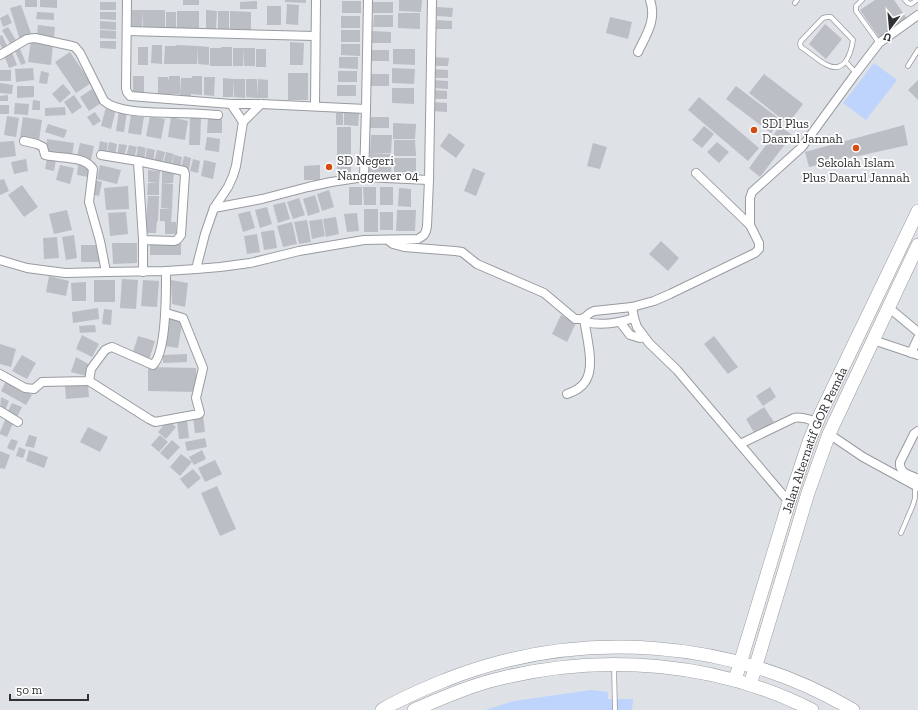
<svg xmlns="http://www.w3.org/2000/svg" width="918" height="710" font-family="'Zilla Slab',serif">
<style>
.green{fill:#bed4fc}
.building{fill:#bbbec4}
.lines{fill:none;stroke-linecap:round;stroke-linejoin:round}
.service-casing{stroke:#989ba0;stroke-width:5.5}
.minor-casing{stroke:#989ba0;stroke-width:10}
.primary-casing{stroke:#989ba0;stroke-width:14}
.service{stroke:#fff;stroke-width:4}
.minor{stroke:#fff;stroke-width:8}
.primary{stroke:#fff;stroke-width:13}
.poi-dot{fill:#d34d12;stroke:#fff;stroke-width:1.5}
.labels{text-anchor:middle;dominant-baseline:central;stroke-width:3.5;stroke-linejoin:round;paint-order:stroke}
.poi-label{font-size:13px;fill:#303133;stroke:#fff;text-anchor:start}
.street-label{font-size:13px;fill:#303133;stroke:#fff}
</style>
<rect width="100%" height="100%" fill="#dee1e6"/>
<g class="green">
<path d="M874,63L897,80L866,120L843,103Z"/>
<path d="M591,690L608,692V699H633L632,710H485L514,701Z"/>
</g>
<g class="building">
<rect x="25" y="0" width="12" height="7"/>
<path d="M40,0H57V8L40,7Z"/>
<rect x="183" y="0" width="16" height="5"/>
<path d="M285,0H306V3L285,2Z"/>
<path d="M399,0H422L421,12L399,11Z"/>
<path d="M875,0H894L908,20L880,39L860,10Z"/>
<path d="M257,1V9H240V2Z"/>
<rect x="342" y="1" width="19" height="12"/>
<rect x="100" y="2" width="16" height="8"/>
<rect x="373" y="2" width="20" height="11"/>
<path d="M287,4L299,5L298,25L286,24Z"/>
<path d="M21,5L32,36L20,40L10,8Z"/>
<rect x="267" y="6" width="14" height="19"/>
<path d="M437,7L453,8L452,17L437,16Z"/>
<path d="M132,10H143L142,28H132Z"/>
<path d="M143,10H154V21V10H165V29L143,28Z"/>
<path d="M206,10L217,11L216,29H206Z"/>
<rect x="177" y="11" width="22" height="18"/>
<rect x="218" y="11" width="11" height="18"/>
<path d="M230,11L251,12V30L230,29Z"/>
<path d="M37,12L54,13V20L36,19Z"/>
<path d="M100,12H116V20L100,19Z"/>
<rect x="166" y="12" width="10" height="18"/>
<path d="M398,13H420V29L398,28Z"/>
<path d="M8,14L12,23L3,27L0,18Z"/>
<path d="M374,15H393V27H373Z"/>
<rect x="341" y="16" width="19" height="12"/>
<path d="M610,17L632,22L628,39L606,33Z"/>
<path d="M437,20L452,21V29H436Z"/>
<path d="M100,21L116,22V30L100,29Z"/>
<path d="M825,24L842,39L826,59L809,44Z"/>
<path d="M38,25L55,27L54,37L37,35Z"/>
<path d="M8,27L17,42L11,45L2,30Z"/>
<path d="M100,30L116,31V39L100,38Z"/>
<rect x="341" y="30" width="19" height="12"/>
<path d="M372,31L391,32V43H372Z"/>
<path d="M2,35L8,48L3,50L0,44V36Z"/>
<path d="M31,40L53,43L51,65L28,62Z"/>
<path d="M100,41H116V49L100,48Z"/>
<path d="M290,42L304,43L303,65H290Z"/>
<path d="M341,44H360V56L341,55Z"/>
<path d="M152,45H162V64L151,63Z"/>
<path d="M176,45L198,46L197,64H164L165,46H176Z"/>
<path d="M198,46L209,47V65L198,64Z"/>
<rect x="138" y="47" width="10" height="18"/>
<path d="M221,47H232V66H210V48H221Z"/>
<path d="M233,48H244L243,66H233Z"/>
<rect x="244" y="48" width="11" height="18"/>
<path d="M20,49L26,63L21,65L15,51Z"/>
<rect x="256" y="49" width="10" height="18"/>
<path d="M393,49H415V65L393,64Z"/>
<rect x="370" y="50" width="19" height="11"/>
<path d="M12,52L17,65L9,68L4,55Z"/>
<path d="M70,52L91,83L76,93L55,62Z"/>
<path d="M339,57H358V69L339,68Z"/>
<path d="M433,57L449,58L448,66H433Z"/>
<path d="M33,68L34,80L16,82L15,69Z"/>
<path d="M392,68L415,69L414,84L392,83Z"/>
<path d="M433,69L448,70V78H433Z"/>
<rect x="0" y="70" width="11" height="11"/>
<path d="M41,71L49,73L47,84L39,83Z"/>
<rect x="338" y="71" width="19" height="11"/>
<rect x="288" y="73" width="20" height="27"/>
<rect x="369" y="74" width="20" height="12"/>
<path d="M764,74L803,104L788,124L749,93Z"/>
<rect x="133" y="76" width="11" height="18"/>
<path d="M169,76H180V94L158,95V77H168L169,82Z"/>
<path d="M192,76H202V95L191,94V96H180L181,78H192Z"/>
<path d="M204,77H215L214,96L204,95Z"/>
<path d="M223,78L234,79L233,97H223Z"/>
<path d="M234,79H245V98L234,97Z"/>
<path d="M246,79H257V98L246,97Z"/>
<path d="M258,79L268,80V98H257Z"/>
<path d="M433,80L448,81V89L433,88Z"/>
<path d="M918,80V100L908,90Z"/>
<path d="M0,83L13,85L12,94L0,93Z"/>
<path d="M63,84L71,93L60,103L52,94Z"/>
<rect x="337" y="85" width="19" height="11"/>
<path d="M17,86H34V97L17,98Z"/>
<path d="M736,86L781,120L771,133L726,99Z"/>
<path d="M392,88H414V104L392,103Z"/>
<path d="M92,89L101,103L89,111L80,97Z"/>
<path d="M432,90L447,91V99H432Z"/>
<path d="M8,95V101H0V96Z"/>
<path d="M74,95L82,107L72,114L64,102Z"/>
<path d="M699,97L759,148L748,161L688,110Z"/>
<path d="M33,100L40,101V110H32Z"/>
<path d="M432,102L447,103V112L432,111Z"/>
<path d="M15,103L29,104L28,115L14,114Z"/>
<rect x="0" y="105" width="9" height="9"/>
<path d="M65,107L66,115L45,116V108Z"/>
<path d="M106,107L116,109L111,129L101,126Z"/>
<path d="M119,111L127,112L124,132L116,131Z"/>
<path d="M95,112L101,121L93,126L87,117Z"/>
<path d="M344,112L359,113L358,126L344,125Z"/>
<rect x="336" y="113" width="7" height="12"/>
<path d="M131,115L144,117L141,135L128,133Z"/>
<path d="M7,116L19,118L16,137L4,135Z"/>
<path d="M150,116L165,119L161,139L146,136Z"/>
<path d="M23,117L42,120L39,140L20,137Z"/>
<path d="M171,117L188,121L185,140L168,137Z"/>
<path d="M208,117H222V133H207Z"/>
<rect x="370" y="117" width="19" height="11"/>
<path d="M190,118H201L200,145H189Z"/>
<path d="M393,123L416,124L415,139H393Z"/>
<path d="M48,124L67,130L64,138L45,132Z"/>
<path d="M904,125L908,145L809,167L805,152Z"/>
<path d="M704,126L714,134L702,148L692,140Z"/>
<path d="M780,126L792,135L760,177L749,168Z"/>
<rect x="337" y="127" width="14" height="46"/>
<path d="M449,133L465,145L456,158L440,146Z"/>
<path d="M371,135H392L391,153H370Z"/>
<path d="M207,137L220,139L219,152L205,150Z"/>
<path d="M47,139L74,143L72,156L46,152Z"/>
<path d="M394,140H415L416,156H394Z"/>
<path d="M14,141L16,156L0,158V142Z"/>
<path d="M100,141L108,143L106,155L98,153Z"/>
<path d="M109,142L117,144L115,156L107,154Z"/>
<path d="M717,142L729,152L719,163L707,152Z"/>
<path d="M80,143L94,146L91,160L77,157Z"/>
<path d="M593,143L607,147L600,169L587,166Z"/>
<path d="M119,144L127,145L124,157L117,156Z"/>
<path d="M129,145L137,147L134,159L126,157Z"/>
<path d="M138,146L146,148L144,160L136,158Z"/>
<path d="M147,148L155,150L153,162L145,160Z"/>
<path d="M157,150L165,152L162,164L154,162Z"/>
<path d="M166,152L174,154L171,166L163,165Z"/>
<path d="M370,153L392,154L391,175L369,174Z"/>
<path d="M174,155L182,157L180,169L172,167Z"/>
<path d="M184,156L191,158L189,170L181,168Z"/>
<rect x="394" y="158" width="22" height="14"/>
<path d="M26,159L28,171L14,174L11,162Z"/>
<path d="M47,159L56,160L54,171L45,169Z"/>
<path d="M193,159L200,161L198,173L190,171Z"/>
<path d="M204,160L216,163L213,179L201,176Z"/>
<path d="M60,165L74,168L70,184L56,180Z"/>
<path d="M78,165L89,167L88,177L77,175Z"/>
<path d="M100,165L121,170L117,184L97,179Z"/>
<path d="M320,165V180H304V166Z"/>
<path d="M473,168L485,173L476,196L464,191Z"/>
<path d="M148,170L160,171L159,183L148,182Z"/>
<path d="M162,170L174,171L173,183H162Z"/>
<path d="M4,179L9,191L0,195V180Z"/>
<path d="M95,180L102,182L99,196L91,194Z"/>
<path d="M148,183H159V195H147Z"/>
<path d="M162,183L173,184L172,209L161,208Z"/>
<path d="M22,185L38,207L24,217L8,195Z"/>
<path d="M128,186L129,209L106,210L104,188Z"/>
<rect x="349" y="187" width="13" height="18"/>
<path d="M363,187H376V205H364Z"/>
<rect x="380" y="187" width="13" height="18"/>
<path d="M399,188L411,189V207L398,206Z"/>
<path d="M329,190L334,207L322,211L317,194Z"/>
<path d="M315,195L320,212L308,216L303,199Z"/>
<path d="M148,196H159L158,221H157L156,233H145Z"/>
<path d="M299,198L305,215L293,219L287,202Z"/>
<path d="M285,202L290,219L278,223L273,205Z"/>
<path d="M267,207L272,224L260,228L255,210Z"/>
<path d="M160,209H172L171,222H176V234H165V221H160Z"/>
<rect x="364" y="209" width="14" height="23"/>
<path d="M67,210L72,230L54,234L49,214Z"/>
<path d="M397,210H416L415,231H396Z"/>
<path d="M250,211L255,228L243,232L238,214Z"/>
<path d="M126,212L128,234L110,236L108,213Z"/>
<rect x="380" y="212" width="13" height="18"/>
<path d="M357,213L359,231L347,232L344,214Z"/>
<path d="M336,217L339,234L326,237L323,219Z"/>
<path d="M322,219L325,236L312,239L309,221Z"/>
<path d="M307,220L311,242L299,244L294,222Z"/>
<path d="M292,222L297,244L283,247L277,226Z"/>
<path d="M274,230L277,248L264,250L261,232Z"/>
<path d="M257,234L260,252L247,254L244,236Z"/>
<path d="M74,235L77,258L66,260L62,237Z"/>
<path d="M57,237L59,258L44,259L43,238Z"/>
<path d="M661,241L679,258L668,271L649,254Z"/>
<path d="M150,242L181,243V255H150Z"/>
<path d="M112,243H137V263L113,264Z"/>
<rect x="81" y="245" width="18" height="17"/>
<path d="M49,276L69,281L66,296L46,292Z"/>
<path d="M122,279L138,280L136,309L120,308Z"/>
<rect x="94" y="280" width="21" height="22"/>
<path d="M143,280L159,281L157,307L141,306Z"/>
<path d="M171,280L188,283L185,307L172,304Z"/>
<path d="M86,282V301H72L71,283Z"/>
<path d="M98,308L99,319L73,323L72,312Z"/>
<path d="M104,309L112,310L111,325L102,324Z"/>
<path d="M561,315L576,323L567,342L552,334Z"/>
<path d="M169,316L183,318L178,348L164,346Z"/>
<path d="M95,325L96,332L80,333L79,326Z"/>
<path d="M82,335L99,344L92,357L76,349Z"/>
<path d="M138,336L155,341L149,360L132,355Z"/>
<path d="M714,336L738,367L728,374L704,344Z"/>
<path d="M0,344L16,349L11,367L0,364Z"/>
<path d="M187,354V362L163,363V355Z"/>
<path d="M22,355L36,363L27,379L12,371Z"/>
<path d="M76,357L90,365L87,376L71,372Z"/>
<path d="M148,367L196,368V392L148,391Z"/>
<path d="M6,381L32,395L26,405L1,391Z"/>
<path d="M88,384L89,397L66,399L65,386Z"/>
<path d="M770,387L776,397L763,406L756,396Z"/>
<path d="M1,397L9,401L5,411L0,409Z"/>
<path d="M12,403L22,407L16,419L7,413Z"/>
<path d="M764,407L774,422L755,434L746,419Z"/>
<path d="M203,415L205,432L195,433L193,417Z"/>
<path d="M6,418L14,421L7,437L0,434V432Z"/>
<path d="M168,420L176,427L166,439L158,432Z"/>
<path d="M187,420L189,438L179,439L177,421Z"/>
<path d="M88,427L108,437L100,452L80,442Z"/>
<path d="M29,435L37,437L34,448L25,446Z"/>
<path d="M160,435L168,442L159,452L151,445Z"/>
<path d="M205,438L207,447L187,451L185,442Z"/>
<path d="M11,439L18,441L14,451L7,448Z"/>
<path d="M172,440L180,447L168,460L160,453Z"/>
<path d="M19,447L26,450L23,458L16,456Z"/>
<path d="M29,450L48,457L44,468L26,461Z"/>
<path d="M202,450L206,459L194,465L189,457Z"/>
<path d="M0,451L10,455L5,469L0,468Z"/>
<path d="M181,454L192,462L180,476L170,467Z"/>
<path d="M215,460L222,474L205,482L198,468Z"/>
<path d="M193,469L201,478L188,489L180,479Z"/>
<path d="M217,486L236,529L220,536L201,493Z"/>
</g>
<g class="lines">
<g class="service-casing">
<g id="service">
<path d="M862,0L856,6V11L879,43"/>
<path d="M905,0L908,3L911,4L917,0"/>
<path d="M795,3L797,0"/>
<path d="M827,17H831L853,40C851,53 845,74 827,65C818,61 809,52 801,47L800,44L801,41L823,18Z"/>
<path d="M846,62L856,73"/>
<path d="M908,66L918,50"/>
<path d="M901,533L913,505L915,498V486"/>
<path d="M614,666L615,710"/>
</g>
</g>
<g class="minor-casing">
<g id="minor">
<path d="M127,0L126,88L127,92L130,96L231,104H261L366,109L364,177"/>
<path d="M127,31L315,36"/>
<path d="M638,52C646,35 657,20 650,0"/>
<path d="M0,55L27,39L35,38L72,46L75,47L80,53L104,101C119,114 158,112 177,113C191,113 205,114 218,115"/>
<path d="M315,106L316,0"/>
<path d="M366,109L368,0"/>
<path d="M243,122L261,104"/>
<path d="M24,141L37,144L43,147L45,155C59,159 84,155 93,169L89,202L100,241L106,272"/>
<path d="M101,155L138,161"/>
<path d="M214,208L262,199L308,187L331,182L364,177L429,180"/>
<path d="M750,225V198L752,192L802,147L856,73L879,43L918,15"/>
<path d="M143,240L174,241L177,240L181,235L185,174L184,171L138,161L143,240V272"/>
<path d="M388,240L393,244L404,247L455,251L462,252L477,264L544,293L575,319H581L584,318L590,313L594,311L632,307L654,301L670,294L755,253L759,249V243L750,225L696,173"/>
<path d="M0,260L27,268L65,273L106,272L166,271L196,269L220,267L250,263L299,251L364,240L418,239L424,235L426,231L427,226L429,180L432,0"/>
<path d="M196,269L205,234L214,208L228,187L233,176L236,166L243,122L231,104"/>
<path d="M632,307L634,318L637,327L649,343L677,370L789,502"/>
<path d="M888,307L918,332"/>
<path d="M585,322C602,326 617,323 634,318"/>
<path d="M620,322L630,335L640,338L644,337"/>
<path d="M873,340L918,355"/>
<path d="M911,353L918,338"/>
<path d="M0,374L25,388L34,389L42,382L89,381L91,369L105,350L109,348L112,347L153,365C167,352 166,291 166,271"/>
<path d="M89,381L149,419L155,422L199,414L200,413L196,398L203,368L183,318L166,313"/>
<path d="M567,394C573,392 581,388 585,382C596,367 586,336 584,318"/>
<path d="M0,411L18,422"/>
<path d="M918,431L914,434L900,462C899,474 909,474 918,479"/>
<path d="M829,434L863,457L918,487"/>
<path d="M740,444L794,418C802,416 809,420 817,422"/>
</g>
</g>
<g class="primary-casing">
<g id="primary">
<path id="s1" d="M735,680L789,502L809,442L820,415L918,211"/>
<path d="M750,685L808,493L829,434L918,245"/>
<path d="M382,710C403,697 426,688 448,679C579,628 732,638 853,710"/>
<path d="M414,710C442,698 471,685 502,678C603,653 718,662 812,710"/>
</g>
</g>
<use href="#service" class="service"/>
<use href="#minor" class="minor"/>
<use href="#primary" class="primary"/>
</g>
<g class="poi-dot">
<circle cx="754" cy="130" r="4"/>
<circle cx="856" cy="148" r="4"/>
<circle cx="329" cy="167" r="4"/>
</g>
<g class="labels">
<g class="poi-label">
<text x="762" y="123">SDI Plus<tspan x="762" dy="15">Daarul Jannah</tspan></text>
<text x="337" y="160">SD Negeri<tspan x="337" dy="15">Nanggewer 04</tspan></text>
<text x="856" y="162" text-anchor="middle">Sekolah Islam<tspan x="856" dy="15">Plus Daarul Jannah</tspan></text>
</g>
<g class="street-label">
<text stroke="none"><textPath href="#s1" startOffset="253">Jalan Alternatif GOR Pemda</textPath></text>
</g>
</g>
<g transform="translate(890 28) rotate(196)" stroke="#ffffff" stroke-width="3" paint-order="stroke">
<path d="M0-3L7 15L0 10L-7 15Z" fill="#303133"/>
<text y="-6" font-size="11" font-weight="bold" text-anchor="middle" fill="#303133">U</text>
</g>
<path d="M10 694v6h78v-6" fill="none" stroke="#303133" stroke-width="2"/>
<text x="16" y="694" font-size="12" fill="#303133" stroke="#ffffff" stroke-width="3" paint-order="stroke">50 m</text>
</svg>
